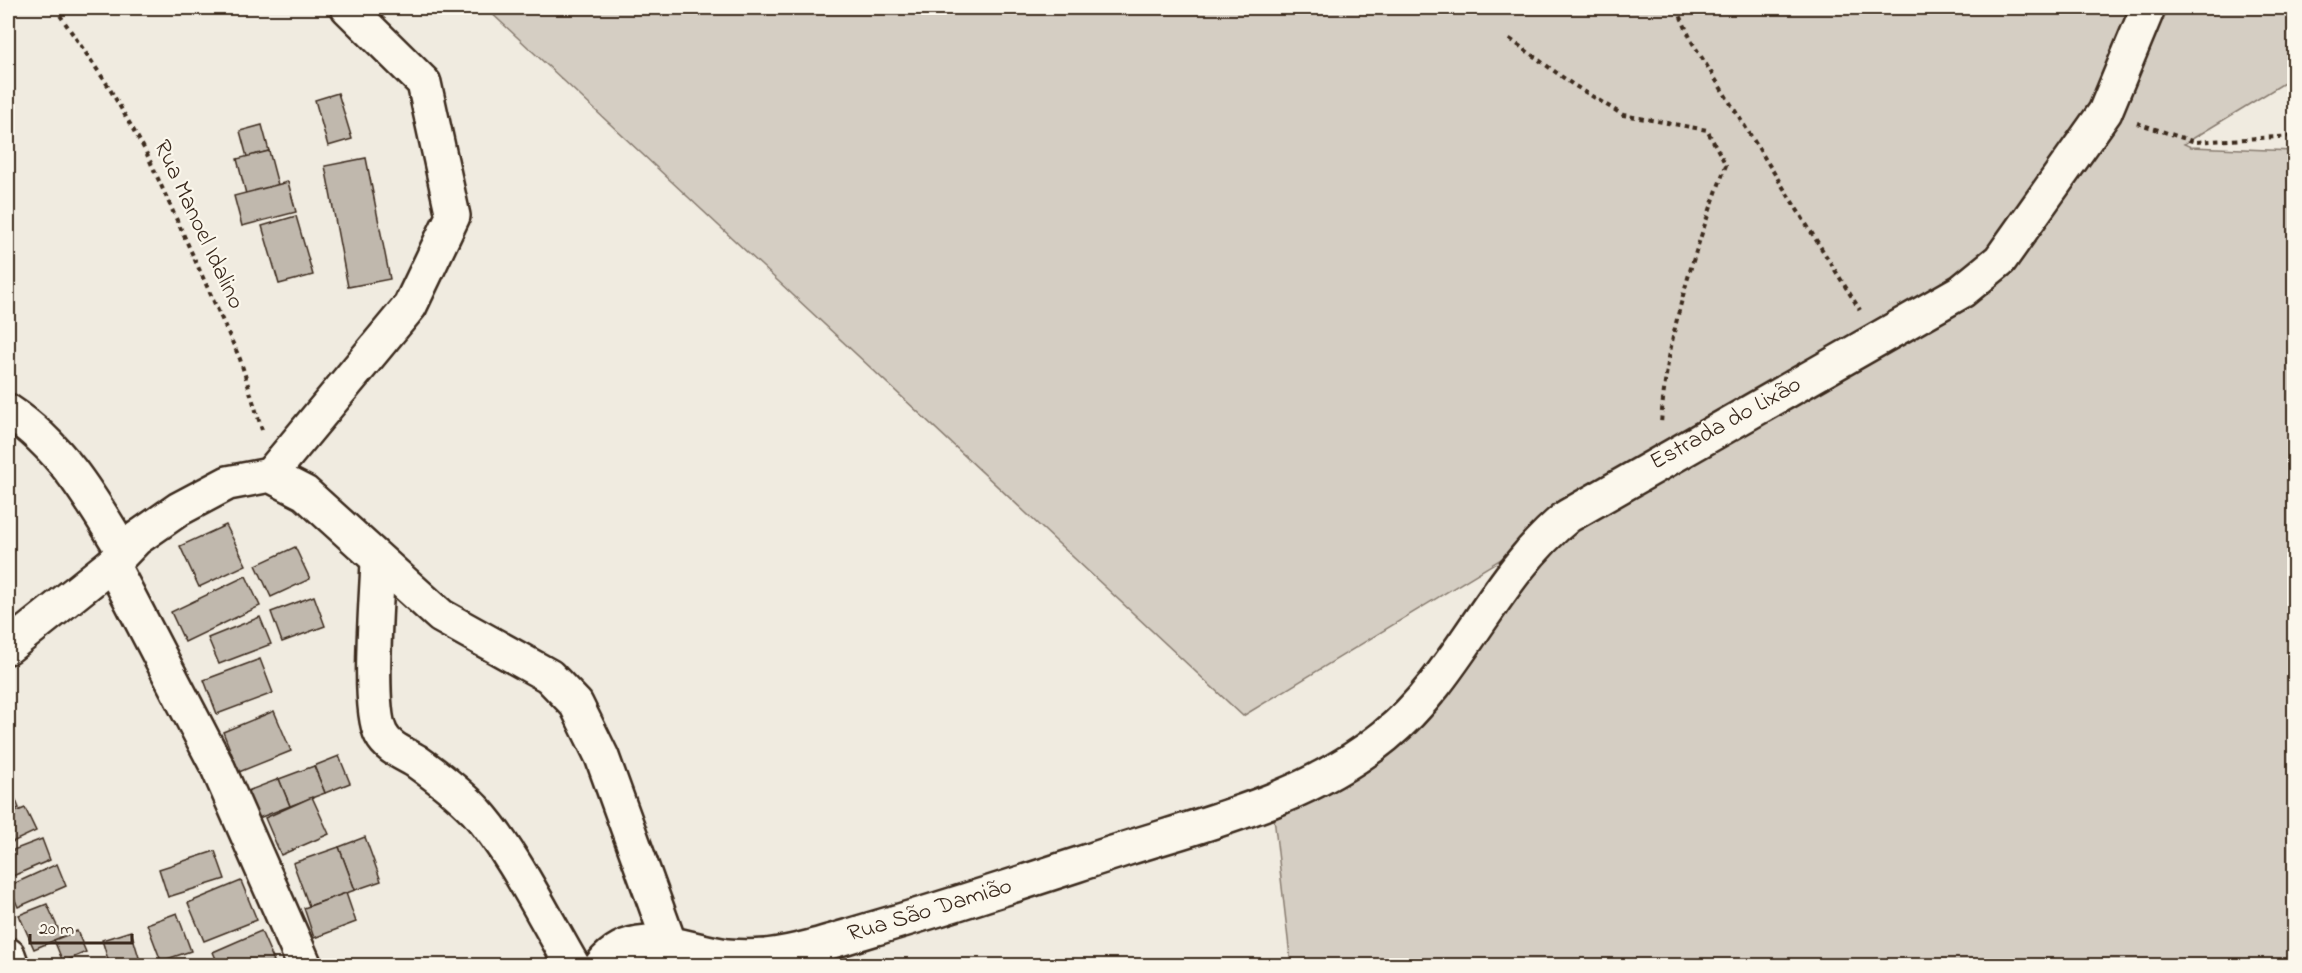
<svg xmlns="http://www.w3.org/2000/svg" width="2302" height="973" font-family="'Indie Flower',sans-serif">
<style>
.green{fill:#d5cec3;stroke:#887c70;stroke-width:1.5}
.building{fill:#c0b8ad;stroke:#3b2a1e;stroke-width:1.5}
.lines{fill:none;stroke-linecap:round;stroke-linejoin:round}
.minor-casing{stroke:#3b2a1e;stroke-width:38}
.path{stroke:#3b2a1e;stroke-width:4;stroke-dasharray:4.5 4.5;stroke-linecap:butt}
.minor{stroke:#fbf7ec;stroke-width:33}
.labels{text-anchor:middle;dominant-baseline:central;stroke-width:4.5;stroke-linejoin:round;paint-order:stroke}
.street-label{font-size:24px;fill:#3b2a1e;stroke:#fbf7ec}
</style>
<rect width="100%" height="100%" fill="#f0ebe0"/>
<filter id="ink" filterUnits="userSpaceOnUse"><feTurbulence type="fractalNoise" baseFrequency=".0167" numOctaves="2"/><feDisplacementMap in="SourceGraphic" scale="12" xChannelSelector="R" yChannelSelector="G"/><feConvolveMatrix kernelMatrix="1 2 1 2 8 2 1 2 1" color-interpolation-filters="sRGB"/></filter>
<g filter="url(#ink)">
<path class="green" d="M486,8H2294V77L2184,144L2191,147L2294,151V965H1291L1273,809L1423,719L1549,535L2009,250L1243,716Z"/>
<g class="building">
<path d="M338,93L352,139L328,146L315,100Z"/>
<path d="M262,125L269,151L247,157L240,131Z"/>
<path d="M269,151L278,185L246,194L237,159Z"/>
<path d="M366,158L390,279L348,287L325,166Z"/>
<path d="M288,182L296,212L242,226L234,196Z"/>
<path d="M296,216L313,275L279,284L262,226Z"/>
<path d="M226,525L246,565L199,587L180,546Z"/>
<path d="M295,547L310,579L271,597L256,565Z"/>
<path d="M246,576L260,606L185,642L171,612Z"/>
<path d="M314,596L325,626L282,642L271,612Z"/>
<path d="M260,617L271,644L219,664L208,638Z"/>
<path d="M260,659L273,693L217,714L204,680Z"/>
<path d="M274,711L291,751L239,772L223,732Z"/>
<path d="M339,756L350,783L325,793L314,766Z"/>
<path d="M314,766L325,793L290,806L279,779Z"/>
<path d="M279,779L290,806L251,821L240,794Z"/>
<path d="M9,783L19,808L8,813V784Z"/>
<path d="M312,797L329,834L281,855L265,818Z"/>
<path d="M25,808L36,831L8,844V815Z"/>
<path d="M365,837L381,881L355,890L339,847Z"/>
<path d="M42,839L50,860L8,878V852Z"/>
<path d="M339,847L355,890L309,906L293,863Z"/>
<path d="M215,851L225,879L168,897L159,869Z"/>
<path d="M57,864L66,886L18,907L9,886Z"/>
<path d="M241,881L257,920L204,941L188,903Z"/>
<path d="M346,893L356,922L314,938L304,908Z"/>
<path d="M47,904L62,937L34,949L19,915Z"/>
<path d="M177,913L191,951L161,961L147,924Z"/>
<path d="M77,931L86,952L63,962L54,940Z"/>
<path d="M131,931L141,964L110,966L102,940Z"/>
<path d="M261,931L274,961L264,966H219L213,952Z"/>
</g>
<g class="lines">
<g class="minor-casing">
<g id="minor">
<path d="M8,411C61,446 91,498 123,551"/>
<path d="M270,475L410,306L453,216L424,83L348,8"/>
<path d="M378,561C377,596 367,707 381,734C388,748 403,753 416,761C437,776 458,792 476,811C513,852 544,917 573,966"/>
<path d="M112,564L218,768L305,966"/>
<path d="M8,647L112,564L136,539L179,509L228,483L270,475L305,493L441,616L549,676L576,704L602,757L669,942"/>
<path d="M8,955L12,966"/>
<path d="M601,966C634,923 684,950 727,956C739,957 754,957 766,956C807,951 847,936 886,925C968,901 1048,874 1128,848C1217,820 1311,797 1385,736C1460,675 1493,576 1568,516L1962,291L2000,260L2105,112L2148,8"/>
</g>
</g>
<g class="path">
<path d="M55,8L107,84L145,150L240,359L262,430"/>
<path d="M1677,8L1692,42L1860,310"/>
<path d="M1510,39L1572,84L1623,115L1707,130L1726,165C1695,250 1666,334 1661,425"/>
<path d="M2137,123L2195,142L2294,136"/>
<path d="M406,966L420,959"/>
</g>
<use href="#minor" class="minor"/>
</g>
</g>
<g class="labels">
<g class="street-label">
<text transform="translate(198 225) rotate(65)">Rua Manoel Idalino</text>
<text transform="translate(1726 424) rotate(-29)">Estrada do Lixão</text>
<text transform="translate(930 911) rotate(-17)">Rua São Damião</text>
</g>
</g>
<rect width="2302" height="973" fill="none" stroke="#fbf7ec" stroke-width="30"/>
<rect x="15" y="15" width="2272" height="943" fill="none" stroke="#3b2a1e" stroke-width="2" filter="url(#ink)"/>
<path d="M30 934v9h102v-9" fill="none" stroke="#3b2a1e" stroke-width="3"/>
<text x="39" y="934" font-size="18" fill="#3b2a1e" stroke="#fbf7ec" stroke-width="4.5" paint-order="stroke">20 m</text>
</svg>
